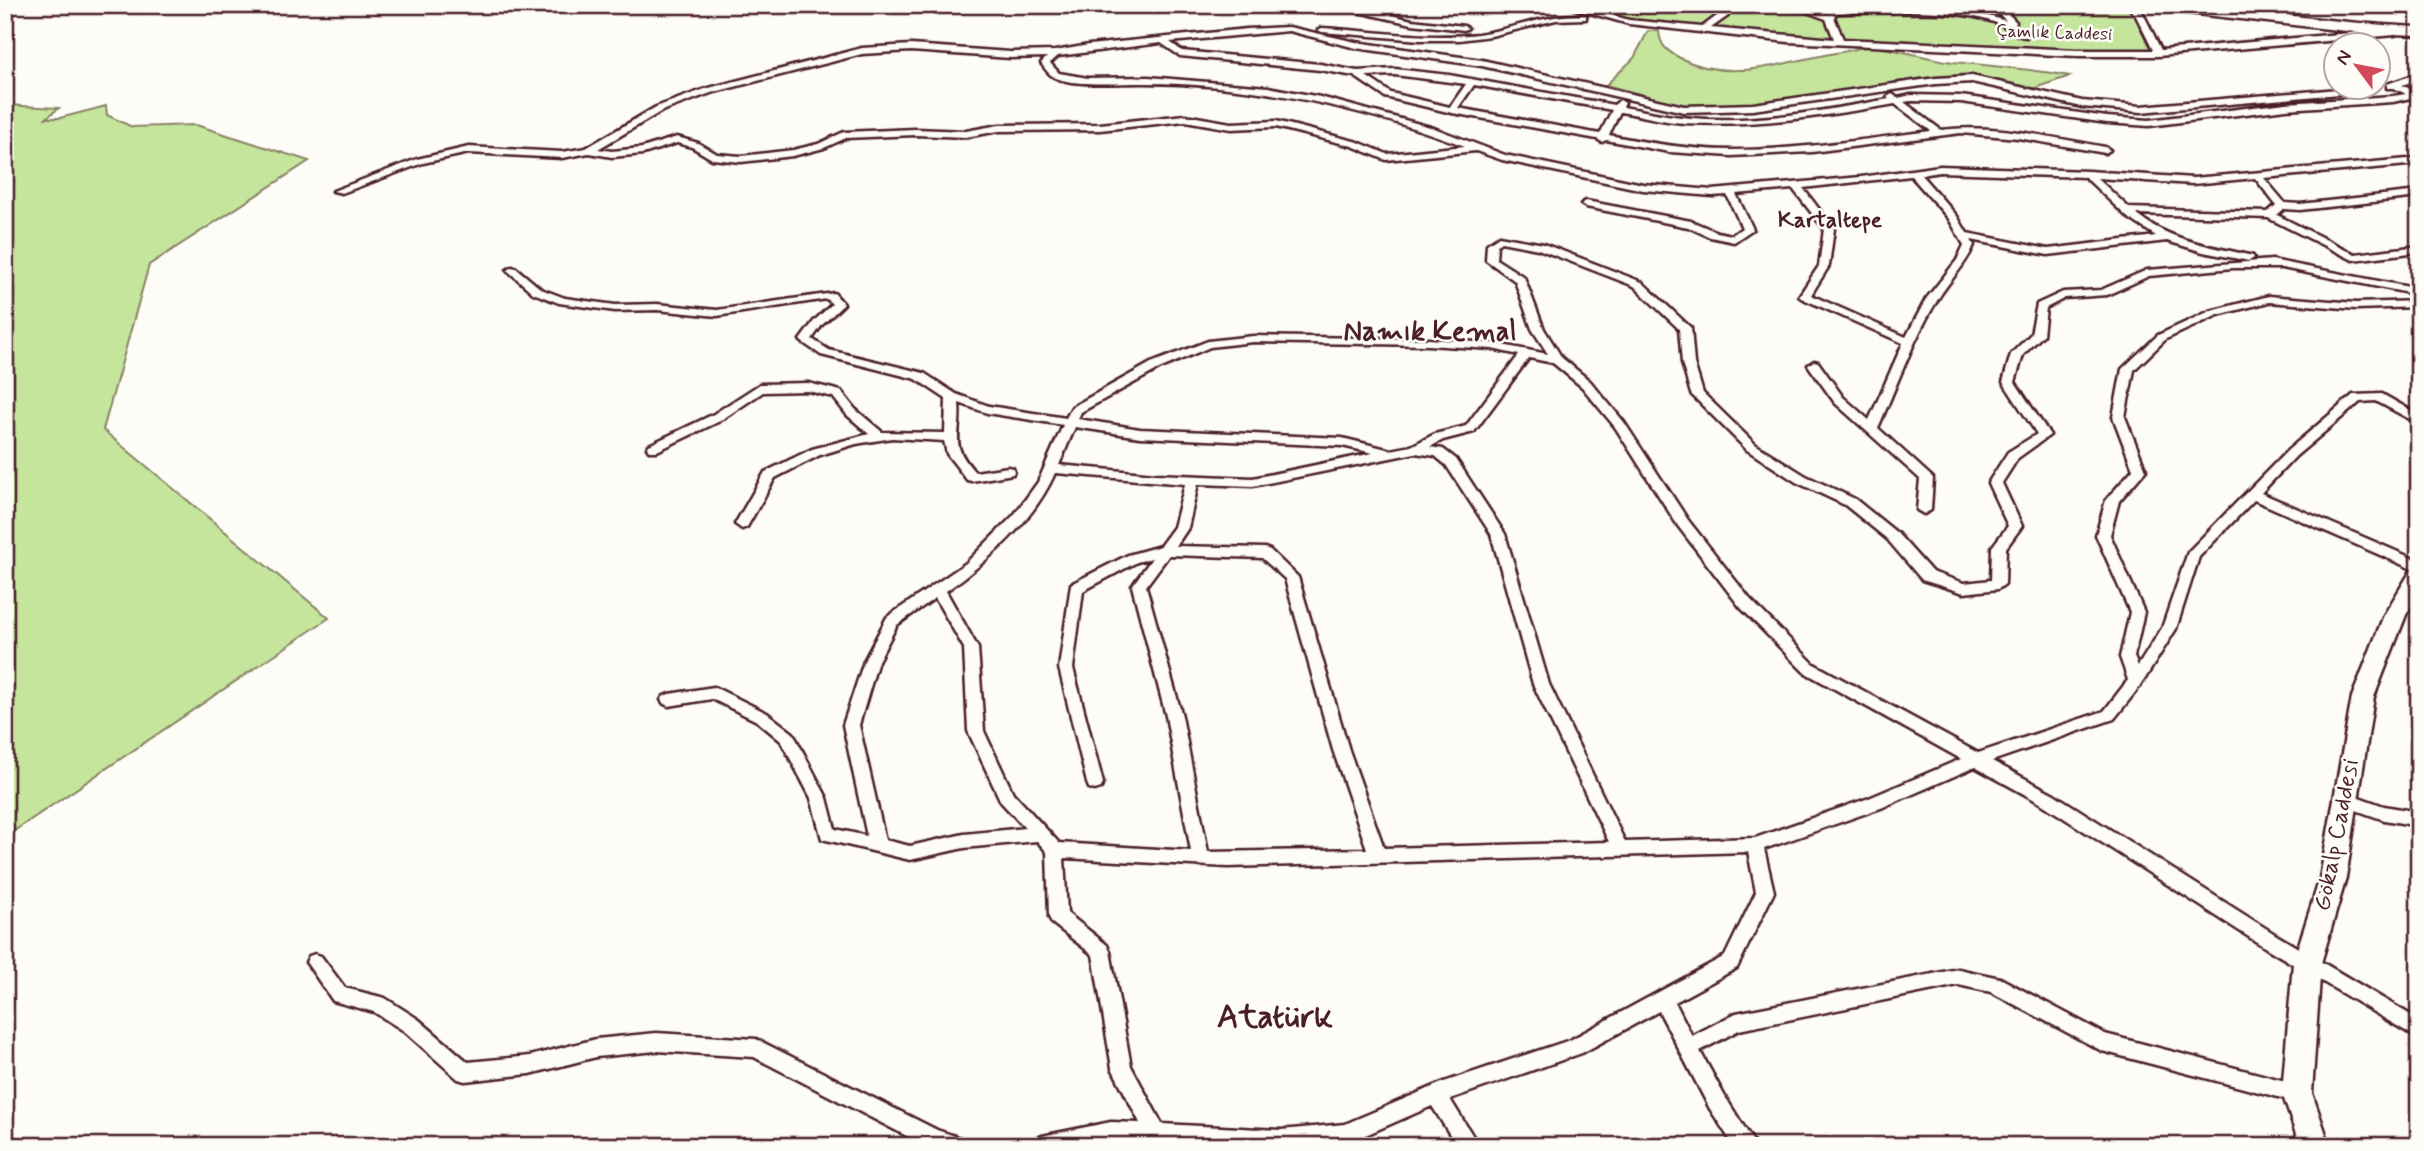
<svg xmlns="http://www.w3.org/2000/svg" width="2424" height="1151" font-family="Mynerve,sans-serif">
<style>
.green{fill:#c5e59d;stroke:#888264;stroke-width:2}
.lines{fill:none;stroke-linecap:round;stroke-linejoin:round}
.street-casing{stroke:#4a1f2b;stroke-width:5}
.secondary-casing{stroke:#4a1f2b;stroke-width:5}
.street{fill:#fdfcf7;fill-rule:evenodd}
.secondary{fill:#fdfcf7;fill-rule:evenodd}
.labels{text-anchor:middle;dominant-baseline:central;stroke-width:5;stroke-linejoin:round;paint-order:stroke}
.far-street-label{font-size:18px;fill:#4a1f2b;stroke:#fdfcf7}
.far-district-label{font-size:23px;font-weight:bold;fill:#4a1f2b;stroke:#fdfcf7}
.near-street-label{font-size:24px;fill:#4a1f2b;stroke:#fdfcf7}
.district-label{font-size:28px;font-weight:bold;fill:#4a1f2b;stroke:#fdfcf7}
.near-district-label{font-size:33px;font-weight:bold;fill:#4a1f2b;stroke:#fdfcf7}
</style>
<rect width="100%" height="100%" fill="#fdfcf7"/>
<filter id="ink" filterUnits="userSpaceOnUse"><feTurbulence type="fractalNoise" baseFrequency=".0143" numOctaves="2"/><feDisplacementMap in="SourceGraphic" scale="14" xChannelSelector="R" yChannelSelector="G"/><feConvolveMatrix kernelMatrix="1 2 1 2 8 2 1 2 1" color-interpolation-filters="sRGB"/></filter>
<g filter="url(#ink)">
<g class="green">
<path d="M1565,5H1791L1829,17L1837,7L1833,5H2130L2158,53L1840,43L1629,22Z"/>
<path d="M1648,31H1659C1660,46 1667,51 1680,58C1733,85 1787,60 1842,52C1852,50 1864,46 1874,47C1900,49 1926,59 1953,62C1993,66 2031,69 2070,76L2029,90L1969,74L1923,78L1752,104L1699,107L1677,104L1606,85L1634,58Z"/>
<path d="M5,105L59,108L46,118H60L106,106L107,115L132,127L196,125L309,161L149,265L103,430L329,618L5,837Z"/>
</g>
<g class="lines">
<g class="street-casing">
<g id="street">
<path d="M1326,5H1350L1412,20L1464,26L1468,28L1464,30L1412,24Z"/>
<path d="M1561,5H1575L1629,20L1702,27L1721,13L1724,5H1732L1728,16L1711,28L1834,39L1826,19L1787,5H1800L1828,14L1835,5H1841V8C1896,7 1953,3 2006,21L1991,5H2000L2016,22L2015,26L2026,33V37C2016,37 2010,29 2002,25C1992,21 1981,18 1970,16C1926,8 1881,12 1837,13L1834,17L1843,39L2077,50H2153L2135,14L2126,5H2135L2143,13L2161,50L2395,29L2399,32L2395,35L2158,56H2077L1788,42L1629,24Z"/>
<path d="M2292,5H2301L2283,22H2277V18Z"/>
<path d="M1583,15H1586V19L1556,20L1491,36L1459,40H1420L1322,32L1318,30L1322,28C1373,31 1426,40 1478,34C1514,29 1546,14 1583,15Z"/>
<path d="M1289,27L1356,42L1482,60L1684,106L1753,104L1936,78L1972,76L2082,101L2141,106L2349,88H2377L2373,91L2141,112L2082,107L1972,82L1936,84L1753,110L1684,112L1482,66L1356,48L1289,31L1170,42L1182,51L1320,64L1357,71L1395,69L1449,75L1614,105L1620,100L1625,103L1623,107C1642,110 1662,115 1681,117C1750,125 1821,111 1889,99L1887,97L1892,94L1898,98L1911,95L1961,96L2107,117L2149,120L2286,103L2393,96L2406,94L2394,88H2387V84L2419,73V79L2402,85L2418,93L2419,96L2393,102L2286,109L2149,126L2107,123L1961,102L1911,101L1904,102L1941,130C1995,123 2052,138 2105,147L2110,150L2105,153L2018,138L1961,133L1812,152L1731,156L1669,152L1606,140L1602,142L1597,139L1452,113L1385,97L1354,76L1320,70L1180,56L1161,43L1058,56L1050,63L1059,73L1088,78L1148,77L1268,87L1320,97L1434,128L1505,155L1643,184L1712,190L1861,177L1940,166L2088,171L2193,178L2419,158V164L2264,178L2285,203L2300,204L2419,191V197L2300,210L2284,209L2277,215L2355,254L2419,246V252L2353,260L2268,218L2136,214C2172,242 2211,246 2253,256L2254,258L2249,261L2203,252L2167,241L2048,255L1971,240L1974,245C1966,266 1949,280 1938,299C1913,339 1897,385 1878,428L1933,478L1931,510L1924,514L1917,510L1920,479L1835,403L1808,365L1814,361L1818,362L1843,397L1869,420L1903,343L1801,298L1799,296L1819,266L1824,229L1793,189L1736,194L1753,229L1734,242L1710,237L1688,227L1586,207L1581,204L1586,201L1691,221L1717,232L1732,235L1742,228L1727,195L1712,196L1643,190L1502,160L1476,151L1386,160L1352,146L1276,127L1231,129L1185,121L1100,130L999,131L966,137L915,135L846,138L824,148L793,156L741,162L712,159L692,147L677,143L643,154L612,157L589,153L562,158L469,153L423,163L342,193L333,191L417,159L469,147L562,152L586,148L656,107L705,89L862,48L911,45L1010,52L1055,51L1089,45L1247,29ZM911,51L1010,58L1047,57L1041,63C1044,67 1047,72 1051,75C1067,88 1125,82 1146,83C1255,84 1364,108 1465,146L1387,154L1358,142L1276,121L1231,123L1185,115L1100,124L999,125L966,131L915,129L844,132L818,144L793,150L741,156L717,154L698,143L677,137L642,148L612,151L598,149L662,111L711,93L862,54ZM1395,75L1466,84L1450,107L1391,93L1366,76ZM1474,85L1612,110L1600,134L1458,108ZM1895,104L1931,131C1865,139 1799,150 1732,150C1690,150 1649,143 1609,135L1620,112C1641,115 1663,122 1684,123C1756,127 1825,116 1895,104ZM1940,172L2085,177L2127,217L2156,236L2048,249L1967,233L1957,216L1921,175ZM1911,176L1949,219L1964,245L1957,260L1926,299L1906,337L1811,295L1829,266L1834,229L1803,188ZM2097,178L2193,184L2255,178L2276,205L2268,212L2129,208Z"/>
<path d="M1499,236L1544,244L1642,282L1691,328L1694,363L1703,393L1755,444L1806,476L1855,499L1897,533L1932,572L1964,583L1991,580L1992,547L2008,526L1988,483L2008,452L2037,434L2003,382L2011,354L2031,334L2037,304L2063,292L2101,290L2147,270L2272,260L2419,289V295L2282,268H2233L2149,276L2107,295L2065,298L2046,308L2043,335L2023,355L2015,382L2050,435L2018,458L2002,483L2022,526L2006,548L2005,584L1998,589L1964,593L1922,580L1887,539L1845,505L1796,482L1747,450L1691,394L1682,363L1679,329L1634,286L1538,249L1501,242L1497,245L1496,259L1524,277L1544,329L1562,358L1590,381L1624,422L1688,520L1750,599L1814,664L1978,753L2104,711L2128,680L2120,657L2130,612L2096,535L2106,500L2133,469L2113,417L2122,369L2158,335L2210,311L2269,296L2356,303L2419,301V307L2356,309L2269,302L2218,315L2166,339L2134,370L2125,417L2146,470L2119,501L2110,535L2144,612L2134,657L2138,666L2162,628L2188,552L2288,450L2353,395L2382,394L2419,415V424L2376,401L2360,402L2296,456L2261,493L2419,561V572L2254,500L2199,557L2176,629L2141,685L2114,719L1992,761L2054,794L2278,936L2419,1020V1039L2266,948L2042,804L1975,767L1881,808L1764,849L1774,892L1737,968L1675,1002L1692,1036L1736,1013L1958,969L2000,978L2105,1034L2297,1084L2304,1086L2307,1093L2304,1100L2297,1102L2102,1051L1991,992L1958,985L1739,1030L1700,1051L1724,1095L1756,1146H1734L1710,1109L1659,1011L1582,1053L1450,1099L1479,1146H1457L1432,1106L1345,1144L1192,1146L1111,1142L1092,1146H1032L1035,1139L1042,1136L1111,1122L1140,1123L1112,1068L1093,955L1052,923L1049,917L1047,852L1037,841L964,848L910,860L822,839L811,798L781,741L757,721L712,699L669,706L664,704L661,700L664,696L669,694L714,687L767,713L793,733L827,798L835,829L867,836L843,725L864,661L887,617L966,563L1014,515L1038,482L1063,425L987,413L959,403C962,438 948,442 975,472L1008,467L1013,468L1014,471L1013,474L972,481L967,480L947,454L944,441L892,438L856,444L820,455L775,478L747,527L742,529L735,524L765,472L812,449L869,434L847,415L833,397L808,391L763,392L720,421L657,451H649L647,448L649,445L712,415L760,384L808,383L841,391L855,409L882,432L945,433L946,399L916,379L821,355L802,342L800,340L814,321L832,304L827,299L717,316L657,310L615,311L559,303L533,293L507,270L512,267L516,268L541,289L565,298L615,305L657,304L717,310L834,293L844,304L822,325L812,339L829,350L924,373L956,394L989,406L1066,418L1072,407L1151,363L1208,341L1253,336L1428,339L1492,343L1548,354L1532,329L1515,281L1486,260L1487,244ZM1253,342L1428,345L1492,349L1519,355L1466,426L1435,434L1411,446L1391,450L1342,438L1140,429L1078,419L1081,412L1159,369L1210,347ZM1529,358L1553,363L1582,387L1615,427L1678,526L1740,607L1804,672L1961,759L1869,798L1755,838L1625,842L1549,684L1505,534L1456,459L1443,449L1430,447L1443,440L1474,432ZM1075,427L1140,437L1342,446L1373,453L1253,478L1155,474L1059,465ZM1415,453L1435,456L1446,465L1491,534L1533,684L1609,842L1384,848L1349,750L1298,577L1270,550L1265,548L1176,546L1188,528L1198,484L1253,486ZM1055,473L1185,484L1174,527L1160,546L1128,555L1071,584L1059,668L1087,783L1089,788L1095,790L1101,788L1103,783L1073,668L1083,591L1137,562L1152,558L1132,586L1166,716L1191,851L1059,843L1013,793L984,731L978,648L946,591C988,561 1034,521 1055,473ZM1169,555L1262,558L1285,579L1333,750L1367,849L1208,852L1182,716L1146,586ZM935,598L964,648L968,731L1001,802L1025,828L964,834L910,846L885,840L859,725L878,661L897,625ZM1748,852L1756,892L1725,956L1570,1040L1444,1082L1345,1124L1281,1130L1162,1124L1131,1066L1110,951L1107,945L1067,913L1064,858L1228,867Z"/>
<path d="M2345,792L2384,806L2419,812V826L2384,820L2339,804L2337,799L2339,794Z"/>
<path d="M315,954L321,956L345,988L385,998L418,1019L468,1062L530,1056L596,1039L656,1033L756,1039L937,1130L964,1139L967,1146H926L754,1057L656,1051L596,1057L530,1074L465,1081L458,1079L404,1031L374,1012L333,1001L306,962L309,956Z"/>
</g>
</g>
<g class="secondary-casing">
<g id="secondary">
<path d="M2146,5C2237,5 2328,24 2419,27V35L2364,33L2152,9Z"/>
<path d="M2419,567V593L2406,615L2374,697L2346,878L2321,963L2312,1093L2330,1146H2300L2282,1093L2293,963L2320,878L2352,697L2384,615L2412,569Z"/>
</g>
</g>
<use href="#street" class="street"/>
<use href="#secondary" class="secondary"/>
</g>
</g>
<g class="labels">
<g class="far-street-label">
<text transform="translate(2054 33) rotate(2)">Çamlık Caddesi</text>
</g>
<g class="far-district-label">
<text x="1830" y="221">Kartaltepe</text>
</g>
<g class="near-street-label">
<text transform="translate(2337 835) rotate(-79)">Gökalp Caddesi</text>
</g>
<g class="district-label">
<text x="1430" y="332">Namık Kemal</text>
</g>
<g class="near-district-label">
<text x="1275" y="1018">Atatürk</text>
</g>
</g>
<rect width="2424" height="1151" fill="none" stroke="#fdfcf7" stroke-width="28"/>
<rect x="14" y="14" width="2396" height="1123" fill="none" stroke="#4a1f2b" stroke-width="2.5" filter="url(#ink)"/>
<g transform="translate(2357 66) rotate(302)"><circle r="33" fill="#fdfcf7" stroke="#b5a4a5" stroke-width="2"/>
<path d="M0-5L12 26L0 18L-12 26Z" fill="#d1495b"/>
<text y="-10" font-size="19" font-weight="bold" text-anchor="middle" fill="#4a1f2b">N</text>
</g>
</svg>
